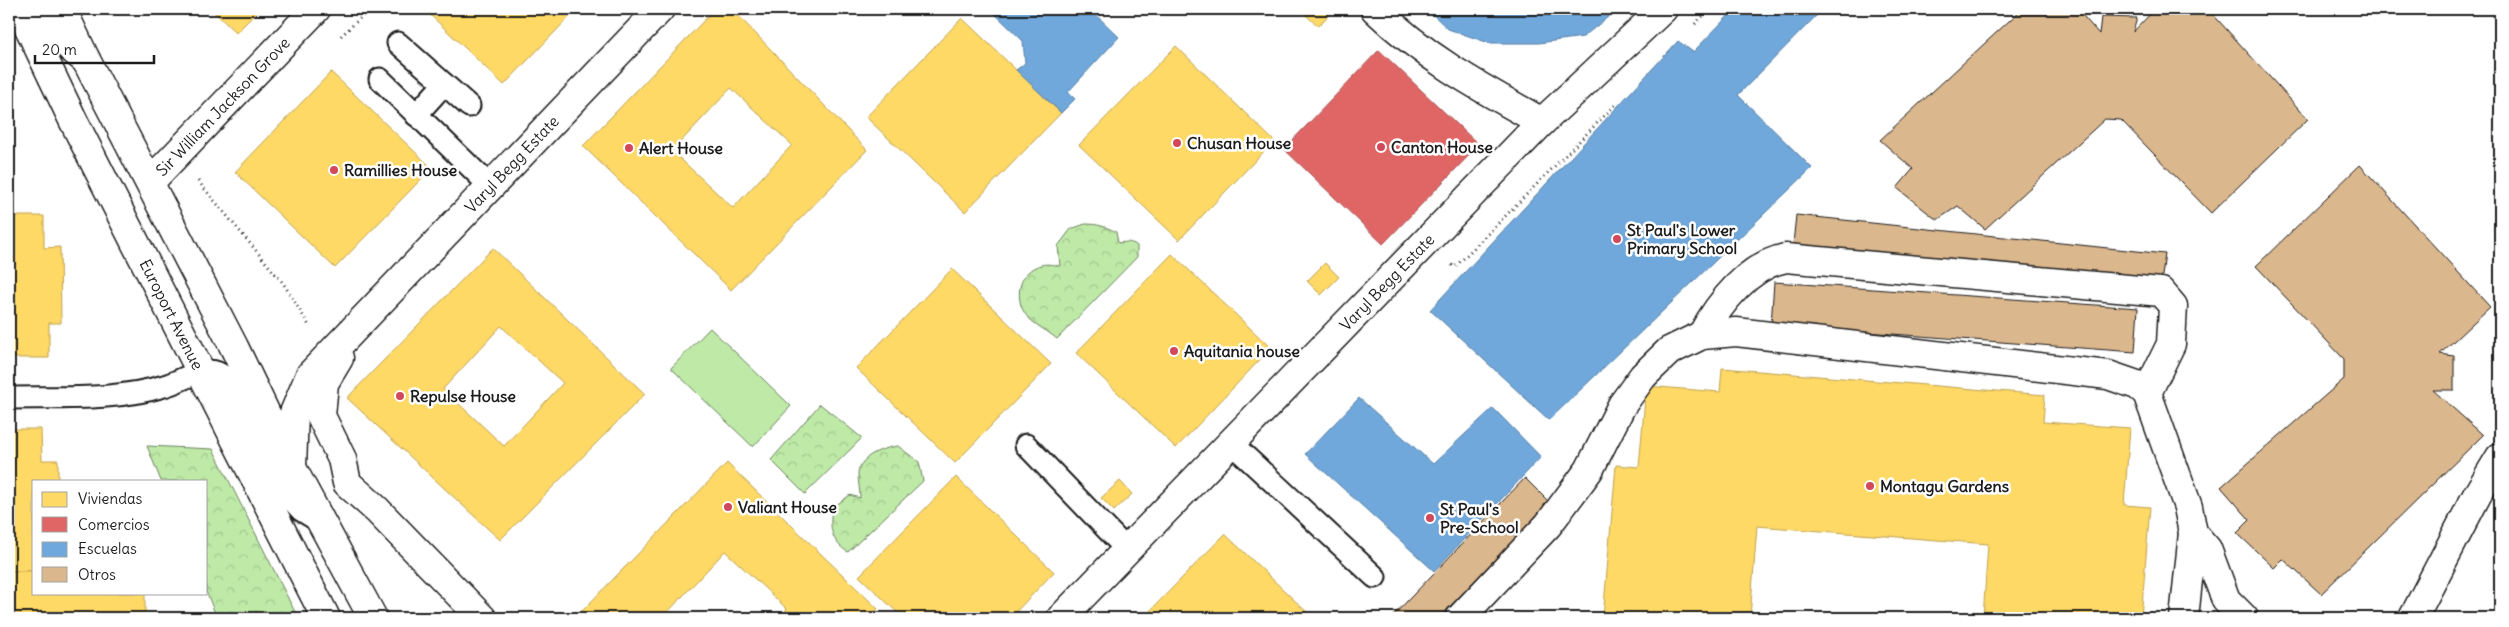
<svg xmlns="http://www.w3.org/2000/svg" width="2509" height="627" font-family="Delius,sans-serif">
<style>
.park{fill:url(#park-crowns);stroke:#6d8261}
.pitch{fill:#bee9a6;stroke:#6d8261}
.homes{fill:#ffd966;stroke:#bba050;fill-rule:evenodd}
.shops{fill:#e06666;stroke:#a55050}
.schools{fill:#6fa8dc;stroke:#567ea2}
.building{fill:#dbb78d;stroke:#1c1c1c}
.lines{fill:none;stroke-linecap:round;stroke-linejoin:round}
.service-casing{stroke:#1c1c1c;stroke-width:25}
.minor-casing{stroke:#1c1c1c;stroke-width:31}
.secondary-casing{stroke:#1c1c1c;stroke-width:31}
.primary-casing{stroke:#1c1c1c;stroke-width:31}
.path{stroke:#1c1c1c;stroke-width:3;stroke-dasharray:1 4;stroke-linecap:butt}
.service{stroke:#fff;stroke-width:21}
.minor{stroke:#fff;stroke-width:28}
.secondary{stroke:#fff;stroke-width:28}
.primary{stroke:#fff;stroke-width:28}
.poi-dot{fill:#d1495b;stroke:#fff;stroke-width:2}
.labels{text-anchor:middle;dominant-baseline:central;stroke-width:5;stroke-linejoin:round;paint-order:stroke}
.street-label{font-size:16px;fill:#1c1c1c;stroke:#fff}
.poi-label{font-size:16px;font-weight:bold;fill:#1c1c1c;stroke:#fff;text-anchor:start}
</style>
<defs>
<pattern id="park-crowns" width="20" height="18" patternUnits="userSpaceOnUse" patternTransform="scale(1.25)"><rect width="20" height="18" fill="#bee9a6"/><path d="M2 6a3 3 0 1 1 6 0M12 15a3 3 0 1 1 6 0" fill="none" stroke="#a3c78e"/></pattern>
</defs>
<rect width="100%" height="100%" fill="#fff"/>
<filter id="ink" filterUnits="userSpaceOnUse"><feTurbulence type="fractalNoise" baseFrequency=".02" numOctaves="2"/><feDisplacementMap in="SourceGraphic" scale="10" xChannelSelector="R" yChannelSelector="G"/><feConvolveMatrix kernelMatrix="1 2 1 2 8 2 1 2 1" color-interpolation-filters="sRGB"/></filter>
<g filter="url(#ink)">
<g class="park">
<path d="M1085,224C1097,224 1105,226 1116,232L1118,243C1125,242 1132,241 1137,246V257L1057,339C1048,331 1029,322 1024,312C1014,295 1020,270 1041,265C1047,263 1054,265 1060,266L1058,246L1071,229Z"/>
<path d="M820,404L862,438L805,494L771,460Z"/>
<path d="M147,446L213,449L298,618H217L206,591V481H161Z"/>
<path d="M898,446L919,462L923,481L848,552C831,542 829,527 832,508L850,495L860,498C860,490 858,481 858,474C860,455 883,448 898,446Z"/>
</g>
<path class="pitch" d="M710,328L791,406L753,447L671,368Z"/>
<g class="homes">
<path d="M211,9H260L236,33Z"/>
<path d="M424,9H577L504,85Z"/>
<path d="M715,9H732L867,150L731,290L583,146ZM731,88L792,145L733,208L672,151Z"/>
<path d="M1299,9H1335L1318,26Z"/>
<path d="M962,18L1061,113L965,212L866,117Z"/>
<path d="M1176,46L1274,141L1179,240L1079,145Z"/>
<path d="M331,72L432,168L335,268L235,172Z"/>
<path d="M9,216H44V248L60,247L61,323H49V358H9Z"/>
<path d="M493,248L645,394L500,540L347,398ZM501,326L563,383L504,446L443,389Z"/>
<path d="M1172,254L1271,348L1176,448L1076,353Z"/>
<path d="M1325,263L1339,277L1321,295L1307,281Z"/>
<path d="M952,269L1051,364L955,463L856,368Z"/>
<path d="M1722,368L2045,395L2043,422L2130,428L2124,505L2150,507L2141,618H1983L1988,544L1757,526L1750,618H1603L1616,465L1639,467L1646,386L1720,392Z"/>
<path d="M9,429H41L42,460H58V481H34V571H9Z"/>
<path d="M727,463L878,609L868,618H778L787,609L725,551L665,615L669,618H586L580,613Z"/>
<path d="M956,477L1054,572L1010,618H903L859,576Z"/>
<path d="M1120,481L1132,494L1114,511L1101,498Z"/>
<path d="M1225,534L1313,618H1143Z"/>
<path d="M11,571H34V593H145V618H9V596L12,595Z"/>
</g>
<path class="shops" d="M1379,50L1479,145L1383,244L1284,149Z"/>
<g class="schools">
<path d="M990,9H1090L1119,37L1068,92L1075,99L1061,113L1016,70L1025,63L1023,41Z"/>
<path d="M1427,9H1618L1583,37L1539,43H1489L1448,29Z"/>
<path d="M1735,9H1823L1738,95L1812,168L1549,420L1430,310L1678,41L1693,52Z"/>
<path d="M1359,398L1433,464L1493,408L1541,457L1434,571L1305,454Z"/>
</g>
<g class="building">
<path d="M2022,9H2077L2099,34L2101,17L2137,18L2133,32L2155,9H2208L2308,119L2211,213L2121,120L2105,119L1985,229L1958,206L1937,220L1897,188L1913,169L1880,140Z"/>
<path d="M2360,165L2490,307L2440,354L2454,356V390H2433L2483,435L2321,594L2283,559L2274,568L2237,533L2250,520L2221,487L2344,379V359L2256,266Z"/>
<path d="M1796,215L2165,254L2161,283L1793,244Z"/>
<path d="M1774,282L2138,308L2135,352L1771,325Z"/>
<path d="M1525,478L1550,503L1439,618H1391Z"/>
</g>
<g class="lines">
<g class="service-casing">
<g id="service">
<path d="M398,43L469,106"/>
<path d="M380,79L490,186"/>
<path d="M416,115L444,84"/>
<path d="M9,398C60,397 115,401 164,386C186,380 208,360 227,379L289,497L301,510L319,521"/>
<path d="M1231,443L1375,577"/>
<path d="M1026,445L1128,551"/>
</g>
</g>
<g class="minor-casing">
<g id="minor">
<path d="M1375,9C1427,59 1479,87 1542,122"/>
<path id="s1" d="M150,182L316,9"/>
<path d="M1702,335C1719,303 1749,265 1786,258L2161,292L2173,306L2171,344L2147,393"/>
<path d="M339,358L324,383L321,416L342,459L347,483L377,510L482,618"/>
<path id="s2" d="M292,468L294,413L310,375L660,9"/>
<path id="s3" d="M1061,618L1542,122L1663,9"/>
<path d="M1460,618L1548,525L1589,470L1622,405L1643,376L1669,351L1702,335L1736,332L2108,375L2137,385L2147,393L2188,507L2193,533L2207,549L2226,600L2244,618"/>
<path d="M2184,618L2193,533"/>
<path d="M2413,618L2477,495L2500,457"/>
</g>
</g>
<g class="secondary-casing">
<path id="secondary" d="M44,9C56,34 64,44 86,60"/>
</g>
<g class="primary-casing">
<g id="primary">
<path id="s4" d="M20,9L73,120L326,618"/>
<path d="M62,9L86,60L234,347L292,468L373,618"/>
</g>
</g>
<g class="path">
<path d="M2486,9L2500,24"/>
<path d="M1695,24L1710,9"/>
<path d="M341,36L370,9"/>
<path d="M198,181L283,283L310,327"/>
<path d="M1452,265L1455,267L1617,103"/>
</g>
<use href="#service" class="service"/>
<use href="#minor" class="minor"/>
<use href="#secondary" class="secondary"/>
<use href="#primary" class="primary"/>
</g>
</g>
<g class="poi-dot">
<circle cx="1177" cy="143" r="5"/>
<circle cx="1381" cy="147" r="5"/>
<circle cx="629" cy="148" r="5"/>
<circle cx="334" cy="170" r="5"/>
<circle cx="1617" cy="239" r="5"/>
<circle cx="1174" cy="351" r="5"/>
<circle cx="400" cy="396" r="5"/>
<circle cx="1870" cy="486" r="5"/>
<circle cx="728" cy="507" r="5"/>
<circle cx="1430" cy="518" r="5"/>
</g>
<g class="labels">
<g class="street-label">
<text stroke="none"><textPath href="#s1" startOffset="105">Sir William Jackson Grove</textPath></text>
<text stroke="none"><textPath href="#s2" startOffset="388">Varyl Begg Estate</textPath></text>
<text stroke="none"><textPath href="#s3" startOffset="468">Varyl Begg Estate</textPath></text>
<text stroke="none"><textPath href="#s4" startOffset="341">Europort Avenue</textPath></text>
</g>
<g class="poi-label">
<text x="1187" y="143">Chusan House</text>
<text x="1391" y="147">Canton House</text>
<text x="639" y="148">Alert House</text>
<text x="344" y="170">Ramillies House</text>
<text x="1627" y="230">St Paul's Lower<tspan x="1627" dy="18">Primary School</tspan></text>
<text x="1184" y="351">Aquitania house</text>
<text x="410" y="396">Repulse House</text>
<text x="1880" y="486">Montagu Gardens</text>
<text x="738" y="507">Valiant House</text>
<text x="1440" y="509">St Paul's<tspan x="1440" dy="18">Pre-School</tspan></text>
</g>
</g>
<rect width="2509" height="627" fill="none" stroke="#fff" stroke-width="30"/>
<rect x="15" y="15" width="2479" height="597" fill="none" stroke="#1c1c1c" stroke-width="2" filter="url(#ink)"/>
<rect x="32" y="480" width="175" height="115" fill="#ffffff" stroke="#a4a4a4"/>
<rect x="42" y="492" width="25" height="15" fill="#ffd966" stroke="#a4a4a4"/>
<text x="78" y="504" font-size="15" fill="#1c1c1c">Viviendas</text>
<rect x="42" y="517" width="25" height="15" fill="#e06666" stroke="#a4a4a4"/>
<text x="78" y="530" font-size="15" fill="#1c1c1c">Comercios</text>
<rect x="42" y="542" width="25" height="15" fill="#6fa8dc" stroke="#a4a4a4"/>
<text x="78" y="554" font-size="15" fill="#1c1c1c">Escuelas</text>
<rect x="42" y="567" width="25" height="15" fill="#dbb78d" stroke="#a4a4a4"/>
<text x="78" y="580" font-size="15" fill="#1c1c1c">Otros</text>
<path d="M35 55v8h119v-8" fill="none" stroke="#1c1c1c" stroke-width="2.5"/>
<text x="42" y="55" font-size="15" fill="#1c1c1c" stroke="#ffffff" stroke-width="4" paint-order="stroke">20 m</text>
</svg>
